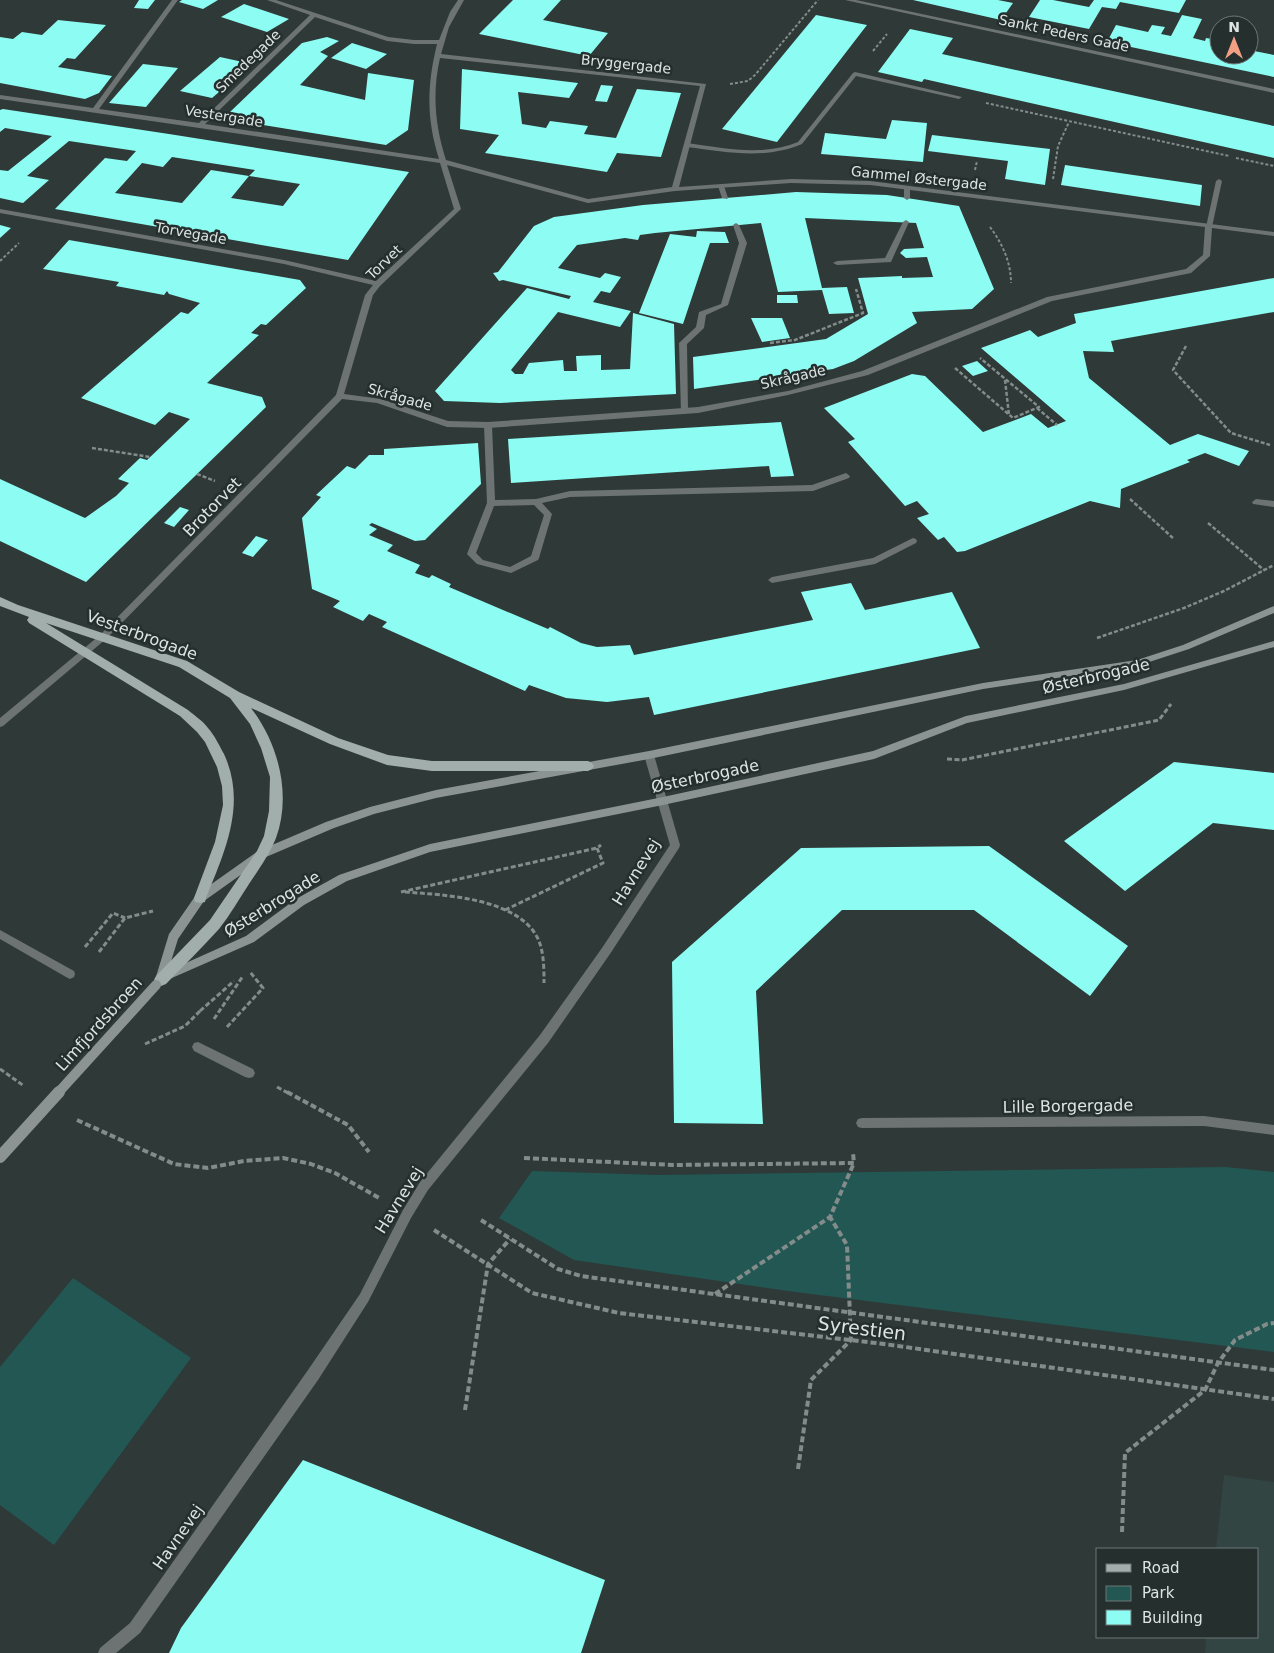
<svg xmlns="http://www.w3.org/2000/svg" width="1274" height="1653" font-family="'DejaVu Sans',sans-serif">
<style>
.built{fill:#324543}
.green{fill:#225753}
.building{fill:#8dfcf2;fill-rule:evenodd}
.lines{fill:none;stroke-linecap:round;stroke-linejoin:round}
.path-far3{stroke:#838c8b;stroke-width:2;stroke-dasharray:3 2;stroke-linecap:butt}
.path-far2{stroke:#838c8b;stroke-width:2.5;stroke-dasharray:4 2;stroke-linecap:butt}
.path-far1{stroke:#838c8b;stroke-width:3;stroke-dasharray:5 2.5;stroke-linecap:butt}
.path{stroke:#838c8b;stroke-width:4;stroke-dasharray:6 3;stroke-linecap:butt}
.service{fill:#6d7372;fill-rule:evenodd}
.minor{fill:#6d7372;fill-rule:evenodd}
.secondary{fill:#8b9493;fill-rule:evenodd}
.primary{fill:#a2aeac;fill-rule:evenodd}
.path-bridge{stroke:#838c8b;stroke-width:3;stroke-dasharray:5 2.5;stroke-linecap:butt}
.secondary-bridge-far1{stroke:#8b9493;stroke-width:10}
.secondary-bridge{stroke:#8b9493;stroke-width:12}
.labels{text-anchor:middle;dominant-baseline:central;stroke-width:5;stroke-linejoin:round;paint-order:stroke}
.far-street-label{font-size:14px;fill:#dde4e3;stroke:#242f2e}
.street-label{font-size:16px;fill:#dde4e3;stroke:#242f2e}
.near-street-label{font-size:19px;fill:#dde4e3;stroke:#242f2e}
</style>
<rect width="100%" height="100%" fill="#2e3938"/>
<path class="built" d="M1224,1475L1274,1482V1653H1205L1206,1637H1258V1549H1216Z"/>
<g class="green">
<path d="M1226,1167L1274,1172V1352L795,1292L574,1260L499,1218L532,1171L657,1175Z"/>
<path d="M73,1278L191,1358L54,1545L0,1505V1367Z"/>
</g>
<g class="building">
<path d="M139,0H155L148,9L134,8Z"/>
<path d="M182,0H218L203,9L179,2Z"/>
<path d="M513,0H561L543,20L608,33L589,56L479,34Z"/>
<path d="M913,0H998L1013,3L1001,20Z"/>
<path d="M1040,0H1053L1089,7L1094,0H1186L1179,13L1120,2L1116,9L1102,7L1089,29L1029,17Z"/>
<path d="M244,4L289,19L267,32L221,17Z"/>
<path d="M816,15L867,25L777,142L722,129Z"/>
<path d="M1182,15L1202,19L1193,38L1205,41L1206,38L1219,40V55H1249V50L1274,55V77L1107,42L1116,25L1148,32L1152,25L1165,27L1161,34L1171,36Z"/>
<path d="M58,20L106,25L75,59L67,58L58,67L112,76L99,93L85,99L0,83V37L13,39L22,32L42,35Z"/>
<path d="M910,29L953,38L942,54L1274,126V158L924,79L922,82L878,72Z"/>
<path d="M327,37L339,41L320,52L328,56L300,85L365,100L368,73L414,80L408,130L386,145L233,120L230,112L302,43Z"/>
<path d="M352,43L387,54L366,69L331,58Z"/>
<path d="M220,57L252,64L212,98L180,91Z"/>
<path d="M143,64L178,68L146,107L109,103Z"/>
<path d="M462,69L578,83L569,98L518,92L522,124L546,128L550,121L588,126L584,134L616,138L637,89L681,93L661,157L617,153L607,172L485,153L499,135L460,129Z"/>
<path d="M601,85L613,86L607,102L595,101Z"/>
<path d="M3,109L169,134L409,172L348,260L55,209L105,158L127,161L136,151L69,141L27,176L49,180L23,203L0,198V170L8,171L52,136L5,128L0,132V110ZM172,157L255,170L249,176L300,184L283,206L231,198L249,176L211,170L182,203L115,193L142,163L163,167Z"/>
<path d="M892,120L927,123L923,162L821,154L825,133L886,139Z"/>
<path d="M932,135L1050,149L1045,185L1005,179L1008,161L928,151Z"/>
<path d="M1065,165L1202,185L1200,206L1061,185Z"/>
<path d="M796,192L887,195L959,206L994,289L972,309L912,312L917,323L854,361L833,369L694,389L693,357L826,339L868,314L858,278L902,276V278L933,277L927,257L906,258L900,253L904,249L924,248L916,223L805,218L822,288L847,287L854,313L829,314L822,290L778,292L761,223L655,233L640,235L638,240L625,238L577,245L558,268L600,278L605,273L621,277L610,293L601,291L593,302L631,311L620,327L558,312L511,370L515,374H523L529,363L563,360L564,371H577L576,356L601,355V370L630,369L633,313L674,324L676,394L500,403L444,401L435,391L527,288L569,299L571,296L503,280L499,281L493,273L498,272L534,226L554,217L643,205Z"/>
<path d="M0,225L11,228L0,238Z"/>
<path d="M697,231L725,232L729,243H710L683,324L639,313L670,234L696,237Z"/>
<path d="M69,240L300,280L306,288L266,325L261,324L251,333L259,335L207,383L262,397L266,407L86,582L0,541V479L85,518L116,496L129,483L118,479L140,458L147,460L190,419L169,412L155,425L81,398L181,312L188,314L200,303L169,294L167,291L164,295L116,286L119,282L43,269Z"/>
<path d="M1274,278V312L1111,341L1114,352L1083,351L1089,378L1170,445L1198,434L1249,451L1239,466L1205,453L1187,460L1190,462L1121,489L1120,508L1090,501L965,551L957,552L944,537L938,540L917,518L929,514L917,501L905,506L848,442L855,439L824,408L912,374L925,376L983,432L1031,414L1048,428L1066,421L981,348L1030,330L1038,337L1076,323L1074,314Z"/>
<path d="M777,295H797L798,303H777Z"/>
<path d="M751,318H782L790,338L762,342Z"/>
<path d="M977,361L988,371L973,376L962,366Z"/>
<path d="M781,422L794,476L771,477L769,466L511,483L508,439Z"/>
<path d="M478,443L481,484L425,540L415,541L372,523L369,525L377,529L369,535L393,545L387,551L420,565L415,573L429,578L432,575L451,584L449,587L548,629L550,627L581,643L597,647L630,645L634,655L813,620L801,592L851,583L865,610L952,592L980,648L654,715L649,697L607,702L566,698L529,685L525,691L382,627L387,622L369,614L363,621L333,607L340,601L312,589L302,518L321,497L316,495L347,466L355,469L369,455H384V449Z"/>
<path d="M180,507L189,510L174,527L164,523Z"/>
<path d="M256,536L268,540L253,557L242,553Z"/>
<path d="M1174,762L1274,773V830L1213,823L1125,891L1064,841Z"/>
<path d="M989,846L1128,946L1090,996L974,910H842L756,991L763,1124L674,1123L672,962L801,848Z"/>
<path d="M303,1460L605,1580L581,1653H169L181,1628Z"/>
</g>
<g class="lines">
<g class="path-far3">
<path d="M873,51L887,34"/>
<path d="M730,84L748,81L755,75L818,0"/>
<path d="M986,103L1229,156"/>
<path d="M1236,158L1274,166"/>
<path d="M975,170L977,161"/>
<path d="M1053,179L1058,146L1069,122"/>
<path d="M990,227C1002,243 1011,262 1011,283"/>
<path d="M0,261L19,243"/>
</g>
<g class="path-far2">
<path d="M770,343L795,340L863,313L856,289"/>
<path d="M1186,346L1173,370L1231,433L1270,445"/>
<path d="M955,368L1013,418L1039,407L980,358"/>
<path d="M1005,380L1009,415"/>
<path d="M1037,408L1057,425"/>
<path d="M92,448L150,457"/>
<path d="M197,474L215,481"/>
<path d="M1130,499L1174,539"/>
<path d="M1208,523L1264,570"/>
<path d="M1097,638L1184,608L1224,591L1274,565"/>
</g>
<g class="path-far1">
<path d="M947,759L962,760L1159,720L1171,704"/>
<path d="M401,892L597,848L601,845"/>
<path d="M405,892C445,895 521,898 539,941C544,954 544,970 544,983"/>
<path d="M505,910L603,863L597,848"/>
<path d="M85,947L113,913L125,918"/>
<path d="M99,952L125,918L153,911"/>
<path d="M200,1011L234,981"/>
<path d="M214,1019L243,976"/>
<path d="M227,1027L263,988L250,972"/>
<path d="M0,1069L24,1086"/>
<path d="M277,1087L290,1094"/>
</g>
<g class="path">
<path d="M287,1092L348,1125L369,1152"/>
<path d="M77,1120L174,1164L208,1168L244,1161L283,1158L311,1164L335,1173L381,1199"/>
<path d="M524,1158L673,1165L854,1163L853,1153"/>
<path d="M481,1220L558,1269L581,1276L1274,1370"/>
<path d="M434,1230L532,1293L619,1313L884,1344L1274,1399"/>
<path d="M715,1294L830,1217L854,1163"/>
<path d="M465,1410L488,1264L510,1239"/>
<path d="M798,1469L811,1380L851,1340L847,1245L830,1217"/>
<path d="M1122,1532L1125,1453L1205,1390L1218,1363L1235,1340L1267,1324L1274,1323"/>
</g>
<g class="service">
<path d="M855,72L962,97L959,99L856,76L802,144C764,160 727,152 687,147L684,145L687,143C725,148 761,157 798,142L853,73Z"/>
<path d="M1219,179L1222,181L1212,227L1209,229L1206,227L1216,181Z"/>
<path d="M721,184L724,186L728,198L727,199L722,198L718,186Z"/>
<path d="M907,186L910,188V198L907,200L904,198V188Z"/>
<path d="M906,220L909,222L891,262L837,265L833,263L837,261L885,258L903,222Z"/>
<path d="M736,223L739,225L747,243L728,305L706,315L704,328L687,344L688,411L687,413H681L679,343L696,327L699,312L721,304L739,243L733,225Z"/>
<path d="M488,422L492,425L495,500L536,499L570,491L812,485L846,473L850,476L849,478L813,491L570,497L542,503L552,514L539,558L538,560L511,573L477,564L467,554L487,503L484,425ZM534,505L544,515L531,556L510,567L483,560L476,553L494,506Z"/>
<path d="M1256,499L1274,501V507L1253,504L1252,502Z"/>
<path d="M913,538L916,539L917,541L916,543L875,564L772,583L768,580L772,577L873,558Z"/>
<path d="M0,930L74,971L75,974L74,977L70,979L66,977L0,939Z"/>
<path d="M198,1042L253,1069L255,1073L253,1077L249,1078L245,1077L194,1051L192,1047L194,1043Z"/>
</g>
<g class="minor">
<path d="M172,0H178L99,109L199,123L310,15L267,0H276L388,37L414,40H439L450,12L458,0H464L449,27L441,54L706,84L679,187L791,179L870,181L1274,232V236L1212,228L1210,256L1191,273L1052,301L868,375L788,395L698,413L488,428L447,427L377,403L342,399L106,639L3,726L0,727V718L100,635L336,395L365,295L373,285L284,264L0,213V209L284,260L376,281L454,209L440,163L0,99V95L93,108ZM315,17L387,41L414,44H437C427,85 426,118 439,159L205,124ZM440,58L700,86L672,187L588,199L446,160C435,126 432,93 440,58ZM447,165L588,203L675,191L791,183L870,185L1205,227L1203,255L1186,269L1047,297L862,371L788,391L698,407L488,422L448,421L381,399L344,394L373,295L380,286L461,209Z"/>
<path d="M845,0H856L1274,89V93Z"/>
<path d="M649,751L654,755L680,845L679,848L610,954L548,1043L428,1190L411,1218L368,1302L318,1380L140,1633L116,1653H98L100,1648L130,1623L308,1370L360,1294L403,1210L420,1182L540,1035L602,948L670,845L644,755Z"/>
<path d="M1204,1116L1274,1125V1135L1204,1126L862,1128L858,1127L856,1123L858,1119L862,1118Z"/>
</g>
<path class="secondary" d="M1274,606V613L1189,649L1137,666L983,689L649,759L436,798L374,814L334,828L266,857L204,901L178,939L168,971L246,936L296,899L339,875L430,844L663,797L873,751L966,716L1124,684L1274,641V647L1124,690L967,723L874,759L663,805L430,852L347,881L304,905L254,942L165,981L164,983L160,985L156,983L155,980L169,934L196,895L258,851L326,822L370,807L436,790L649,751L983,683L1137,660L1183,645Z"/>
<path class="primary" d="M0,597L18,605L187,661L239,692L338,738L388,755L432,761H588L592,763L594,766L592,769L588,771H432L387,765L330,744L251,708C278,743 292,794 276,838C269,855 259,869 249,884C239,899 230,915 219,929C202,948 183,966 166,984L161,986L156,984L154,980L156,976L210,920L257,851L264,836L269,811L270,777L261,748L250,724L230,698L179,667L46,623L188,710C195,716 203,721 208,728C215,736 219,745 224,754C247,804 225,851 206,898L205,902L200,903L195,902L194,898L215,842L223,805L222,786L217,767L205,742L197,732L180,716L29,623L27,620L29,617L0,606Z"/>
<path class="path-bridge" d="M145,1044L185,1026L200,1011"/>
<path class="secondary-bridge-far1" d="M57,1094L156,985"/>
<path class="secondary-bridge" d="M0,1157L59,1092"/>
</g>
<g class="labels">
<g class="far-street-label">
<text transform="translate(1064 33) rotate(12)">Sankt Peders Gade</text>
<text transform="translate(248 61) rotate(-44)">Smedegade</text>
<text transform="translate(626 64) rotate(6)">Bryggergade</text>
<text transform="translate(224 116) rotate(9)">Vestergade</text>
<text transform="translate(919 178) rotate(6)">Gammel Østergade</text>
<text transform="translate(191 233) rotate(10)">Torvegade</text>
<text transform="translate(384 262) rotate(-44)">Torvet</text>
<text transform="translate(793 377) rotate(-13)">Skrågade</text>
<text transform="translate(400 397) rotate(16)">Skrågade</text>
</g>
<g class="street-label">
<text transform="translate(212 507) rotate(-46)">Brotorvet</text>
<text transform="translate(142 635) rotate(20)">Vesterbrogade</text>
<text transform="translate(1096 676) rotate(-13)">Østerbrogade</text>
<text transform="translate(705 776) rotate(-12)">Østerbrogade</text>
<text transform="translate(636 872) rotate(-58)">Havnevej</text>
<text transform="translate(272 904) rotate(-32)">Østerbrogade</text>
<text transform="translate(99 1024) rotate(-48)">Limfjordsbroen</text>
<text transform="translate(1068 1106) rotate(-1)">Lille Borgergade</text>
<text transform="translate(399 1200) rotate(-58)">Havnevej</text>
<text transform="translate(178 1537) rotate(-55)">Havnevej</text>
</g>
<g class="near-street-label">
<text transform="translate(862 1328) rotate(7)">Syrestien</text>
</g>
</g>
<rect x="1096" y="1548" width="162" height="90" fill="#242f2e" stroke="#6e7776"/>
<rect x="1106" y="1564" width="25" height="8" fill="#a2aeac" stroke="#6e7776"/>
<text x="1142" y="1573" font-size="15" fill="#dde4e3">Road</text>
<rect x="1106" y="1586" width="25" height="15" fill="#225753" stroke="#6e7776"/>
<text x="1142" y="1598" font-size="15" fill="#dde4e3">Park</text>
<rect x="1106" y="1610" width="25" height="15" fill="#8dfcf2" stroke="#6e7776"/>
<text x="1142" y="1623" font-size="15" fill="#dde4e3">Building</text>
<g transform="translate(1234 40)"><circle r="24" fill="#242f2e" stroke="#6e7776"/>
<path d="M0-4L9 19L0 12L-9 19Z" fill="#f39f84"/>
<text y="-8" font-size="14" font-weight="bold" text-anchor="middle" fill="#dde4e3">N</text>
</g>
</svg>
